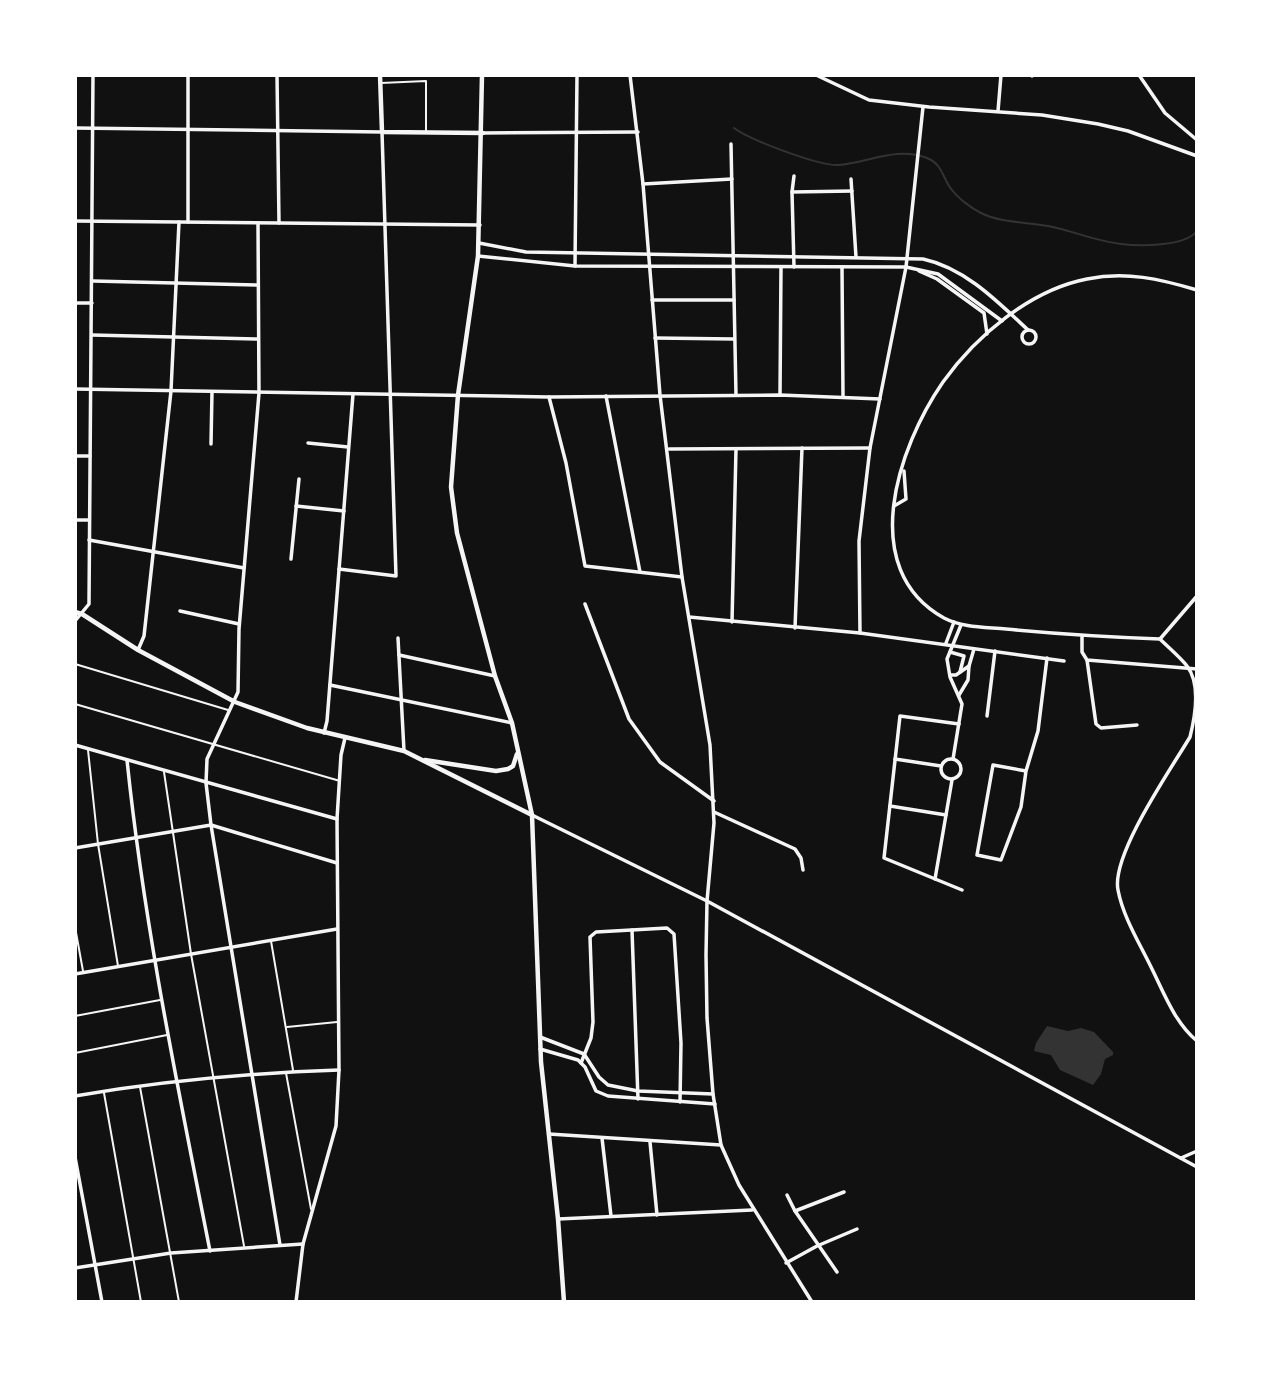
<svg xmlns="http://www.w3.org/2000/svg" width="1272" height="1377" font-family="'Noto Sans',sans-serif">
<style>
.water{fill:#333}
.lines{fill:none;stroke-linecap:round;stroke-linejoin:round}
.stream{stroke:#333;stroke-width:2}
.service{stroke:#f5f5f5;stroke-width:2}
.minor{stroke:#f5f5f5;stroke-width:3.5}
.tertiary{stroke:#f5f5f5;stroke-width:4.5}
.secondary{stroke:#f5f5f5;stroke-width:4.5}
</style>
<rect width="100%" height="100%" fill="#111"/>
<path class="water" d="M1047,1026L1068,1031L1081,1028L1094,1032L1113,1052V1055L1105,1059L1101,1074L1093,1085L1060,1070L1051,1055L1034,1051L1036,1043Z"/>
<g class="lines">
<path class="stream" d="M734,128C750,140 819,166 838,165C868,163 896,146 927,158C943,164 943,180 952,190C958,198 971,208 981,213C1001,223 1027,222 1048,226C1073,231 1096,241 1121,244C1139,246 1185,247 1197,231"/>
<g class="service">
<path d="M381,83L426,81V132"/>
<path d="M75,664L228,710"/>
<path d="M75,704L340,781"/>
<path d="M88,750L98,844L118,966"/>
<path d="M164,772L191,954L244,1246"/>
<path d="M75,927L83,971"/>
<path d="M271,941L293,1070"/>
<path d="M75,1016L160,1000"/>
<path d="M287,1027L337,1022"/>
<path d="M75,1053L167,1035"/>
<path d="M286,1073L311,1209"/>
<path d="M140,1087L179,1302"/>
<path d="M104,1093L141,1302"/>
</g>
<g class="minor">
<path d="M188,75V222"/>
<path d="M277,75L279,223"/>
<path d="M630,75L643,184L660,395L682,577L710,745L714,823L707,901L706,955L707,1018L713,1094L721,1145L739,1185L812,1302"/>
<path d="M816,75L869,100L929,107L1042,115L1098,124L1128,131L1197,156"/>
<path d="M1139,75L1165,113L1197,140"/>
<path d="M1032,76V75"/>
<path d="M998,111L1001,75"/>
<path d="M75,128L382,132L396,576L339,569"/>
<path d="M483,133L638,132"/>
<path d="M731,144L736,395"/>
<path d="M794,176L792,192L794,267"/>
<path d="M851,179L856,257"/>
<path d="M643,184L732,179"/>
<path d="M792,192L852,191"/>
<path d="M75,221L480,225"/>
<path d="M258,223L259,393L239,629L238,692L207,759L206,783L211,825L280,1245"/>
<path d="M479,243L526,252L923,259C965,268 998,302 1028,330"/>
<path d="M478,256L575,266L906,267L938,274L1002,321"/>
<path d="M575,266L577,75"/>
<path d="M842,267L843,396"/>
<path d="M919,271L937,279L984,313L987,334"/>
<path d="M93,281L258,285"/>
<path d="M1197,290C1160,279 1126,271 1087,279C1030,290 976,336 943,382C898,447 856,569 944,618C963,628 986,627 1006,629C1058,634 1109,637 1160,639L1197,596"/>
<path d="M652,300H734"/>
<path d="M75,303H92"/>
<circle cx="1029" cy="337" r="7"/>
<path d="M92,335L258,339"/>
<path d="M655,338L734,339"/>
<path d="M75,389L549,397L780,395L880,399"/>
<path d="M780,395L781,267"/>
<path d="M606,396L640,572"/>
<path d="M549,397L566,463L585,566L682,577"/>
<path d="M308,443L348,447"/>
<path d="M211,444L212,392"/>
<path d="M669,449L870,448"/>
<path d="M75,456H90"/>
<path d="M296,506L344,511"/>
<path d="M894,506L906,499L904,471"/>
<path d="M75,520H89"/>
<path d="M89,540L244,568"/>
<path d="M291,559L299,479"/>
<path d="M585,604L629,719L660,762L714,801"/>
<path d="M180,611L239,624"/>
<path d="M689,617L860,633L1064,661"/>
<path d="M75,621L89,604L93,75"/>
<path d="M732,622L736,449"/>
<path d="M795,628L802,448"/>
<path d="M860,633L859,541L870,448L906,267L923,107"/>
<path d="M1082,637V652L1087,660L1197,669"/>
<path d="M398,638L404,751"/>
<path d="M1160,639C1169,648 1180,657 1187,666C1201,684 1195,717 1190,737C1171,769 1111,855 1118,890C1123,917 1140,944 1152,969C1164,993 1175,1023 1197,1041"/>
<path d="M946,643L954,622"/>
<path d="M138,650L144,636L171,391L179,222"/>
<path d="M950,652L964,656L960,672"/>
<path d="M399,655L495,676"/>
<path d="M1087,660L1096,724L1101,728L1137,725"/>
<path d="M969,666L974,649"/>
<path d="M950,675H956L969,666L968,680L959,695"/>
<path d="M330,685L512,723"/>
<path d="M987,716L995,651"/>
<path d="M959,724L900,716L884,858L962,890"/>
<path d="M324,733L327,721L353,394"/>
<path d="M75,745L337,819"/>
<circle cx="951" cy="769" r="10"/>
<path d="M895,759L941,766"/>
<path d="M953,759L962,704L950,677L947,659L961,625"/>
<path d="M127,760C144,925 178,1088 210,1251"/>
<path d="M1026,771L993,765L977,855L1001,860L1021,807L1026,771L1038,731L1047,658"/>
<path d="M890,806L946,815"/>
<path d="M714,812L795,849L801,858L803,870"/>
<path d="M532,815L707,901L1197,1167"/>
<path d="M75,848L211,825L337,863"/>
<path d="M935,879L952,780"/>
<path d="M632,930L638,1099"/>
<path d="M75,974L337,929"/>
<path d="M540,1037L584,1054L599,1077L608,1085L638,1091L713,1094"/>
<path d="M540,1049L578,1060L585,1067L596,1091L608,1096L715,1104"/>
<path d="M581,1063L591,1038L593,1022L590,937L596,932L667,928L674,934L681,1043L680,1102"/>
<path d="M75,1096C162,1081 251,1073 339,1070"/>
<path d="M549,1134L721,1145"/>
<path d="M602,1138L611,1216"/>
<path d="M650,1142L657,1215"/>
<path d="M75,1157L102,1302"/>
<path d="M1181,1158L1197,1151"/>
<path d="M787,1195L795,1211"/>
<path d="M558,1219L752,1210"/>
<path d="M786,1263L817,1246L857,1229"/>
<path d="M75,1268L171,1253L303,1244"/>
<path d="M837,1272L795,1211L844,1192"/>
<path d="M296,1302L303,1244L336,1126L339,1070L337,819L341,755L345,738"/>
</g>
<path class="tertiary" d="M75,612L82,614L138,650L235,702L307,728L404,751L532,815"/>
<g class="secondary">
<path d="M380,75L382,132L483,133"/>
<path d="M482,75L478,256L458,395L451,487L457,533L495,676L512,723L532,815L541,1062L558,1219L564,1302"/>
<path d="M425,760L496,771L508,769L513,766L517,754"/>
</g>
</g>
<rect width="1272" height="1377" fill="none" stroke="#ffffff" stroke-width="154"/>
</svg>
